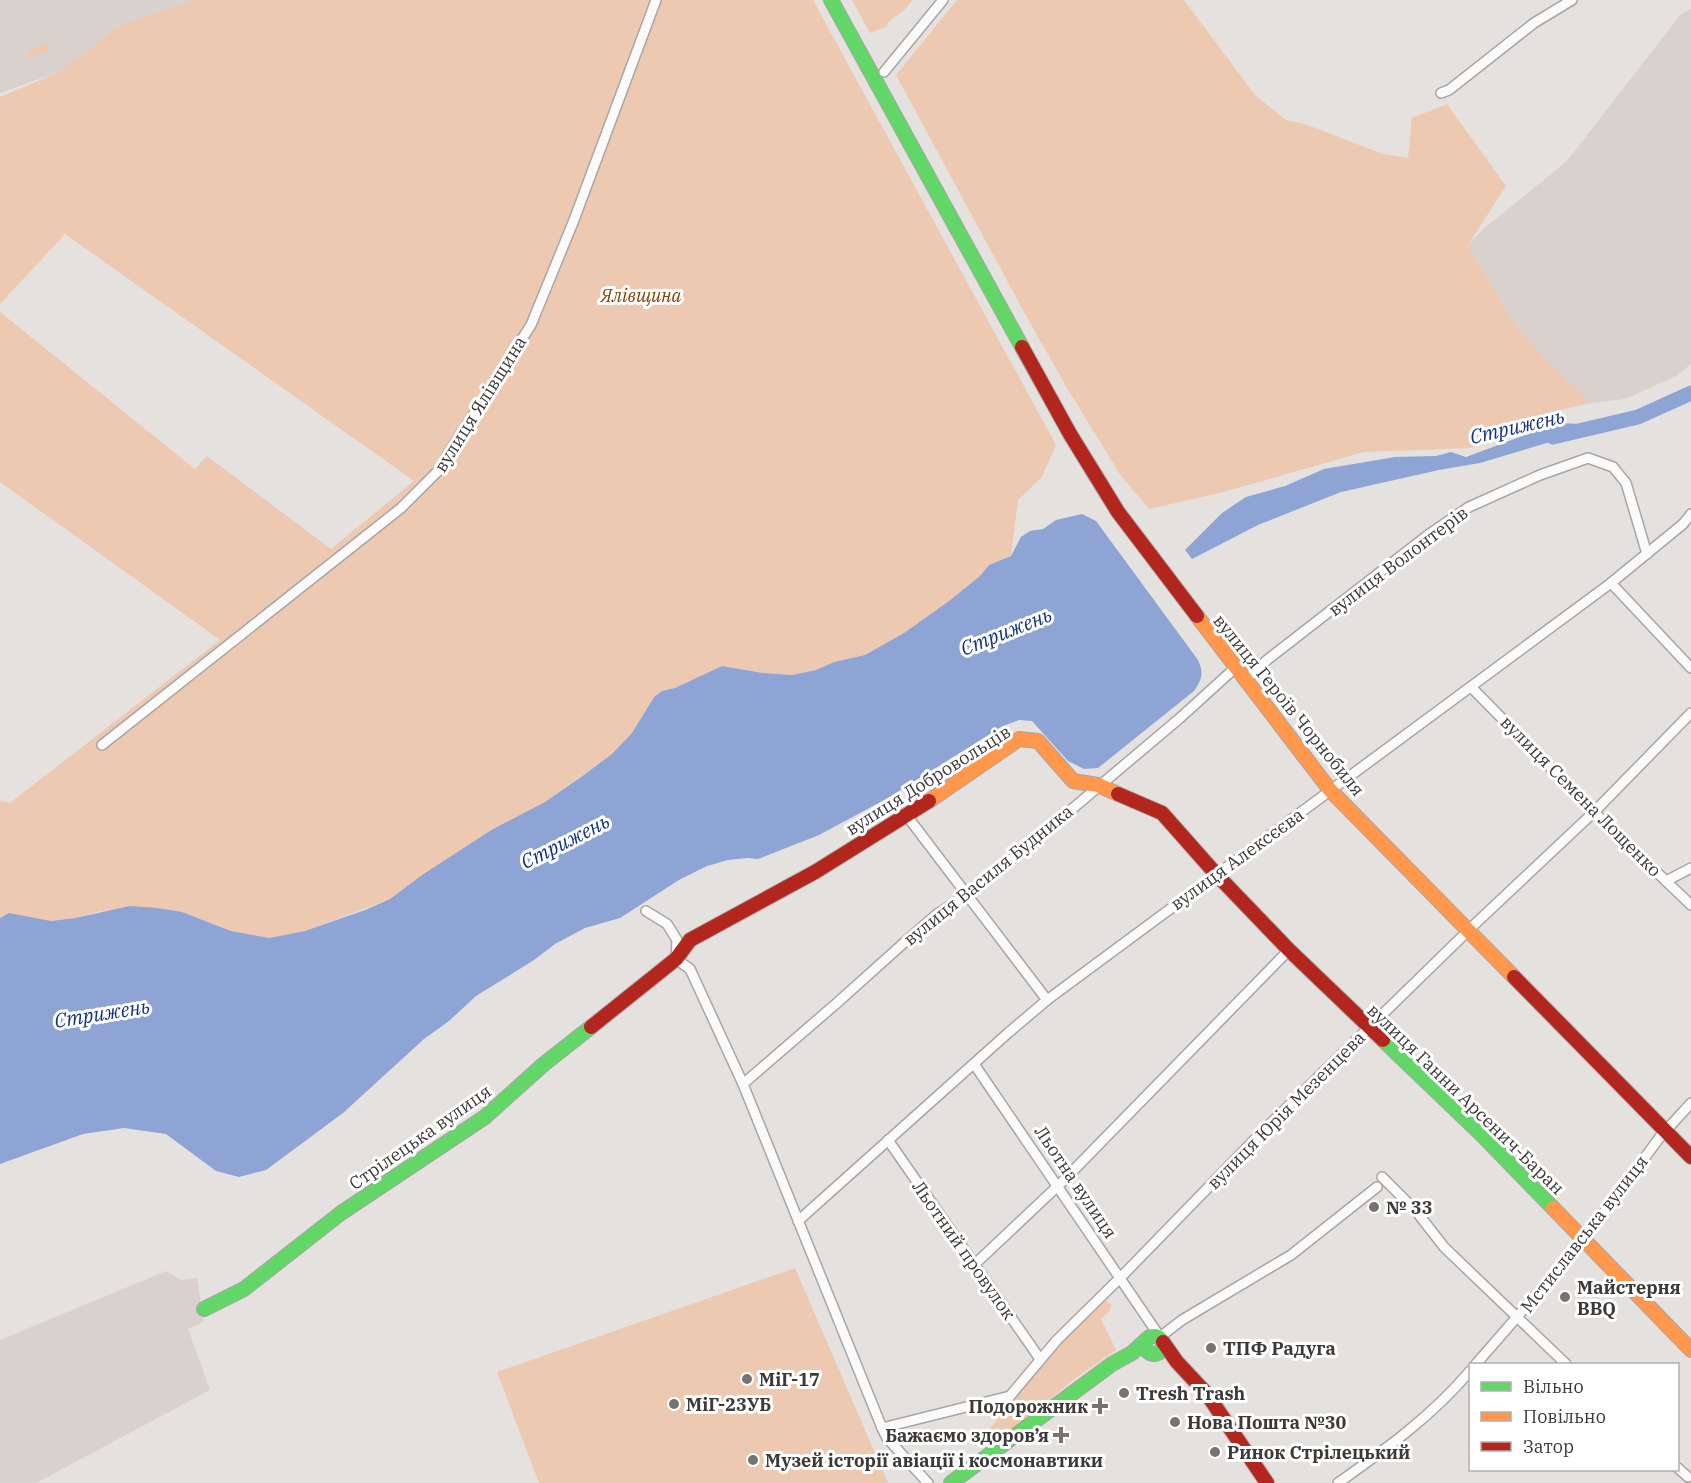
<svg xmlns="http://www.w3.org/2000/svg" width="1691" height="1483" font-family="'IBM Plex Serif',serif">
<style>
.built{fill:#d9d1cd}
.green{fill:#eec9b1}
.water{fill:#8ea4d4}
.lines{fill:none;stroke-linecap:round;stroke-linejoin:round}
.river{stroke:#8ea4d4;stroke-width:15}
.street-casing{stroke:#a8a6a5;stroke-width:12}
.fast-casing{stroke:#a8a6a5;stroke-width:16}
.slow-casing{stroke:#a8a6a5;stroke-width:16}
.jam-casing{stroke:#a8a6a5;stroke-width:16}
.street{stroke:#fbfafa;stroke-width:9}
.fast{stroke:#63d668;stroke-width:14}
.slow{stroke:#ff974d;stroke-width:14}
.jam{stroke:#b3261e;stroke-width:14}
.poi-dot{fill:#767472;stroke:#fff;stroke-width:2}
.labels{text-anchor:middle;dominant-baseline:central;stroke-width:6;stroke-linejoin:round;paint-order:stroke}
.park-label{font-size:18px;font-style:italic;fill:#844101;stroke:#fff}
.street-label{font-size:18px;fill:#3b3a38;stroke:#fff}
.poi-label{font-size:18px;font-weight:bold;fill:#3b3a38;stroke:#fff;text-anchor:start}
.water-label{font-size:20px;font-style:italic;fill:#123383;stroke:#fff}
</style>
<rect width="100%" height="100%" fill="#e4e1df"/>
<g class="built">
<path d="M0,0H195L120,25L59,72L0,93Z"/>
<path d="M1691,9V364L1676,376L1625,399L1591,403L1544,358L1510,317L1468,245L1482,230L1567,161L1681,14Z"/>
<path d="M166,1271L181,1280L197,1278L204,1322L188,1329L210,1390L36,1483H0V1340Z"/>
</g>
<g class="green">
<path d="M195,0H813L1056,445L1042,477L1018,500L1011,556L989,565L980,576L949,601L904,633L865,655L834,662L816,670L792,675L763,673L722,666L675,688L662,691L654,697L632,733L612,754L545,802L422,875L390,899L305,931L269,938L231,931L182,912L101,911L75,918L50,921L9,913L0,918V800L10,803L220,640L0,482V312L195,469L207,456L331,549L414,481L65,234L0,304V97L59,72L120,25Z"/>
<path d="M852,0H912C905,14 893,14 886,27L870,33Z"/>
<path d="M957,0H1184L1255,95L1286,120L1305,124L1383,154L1408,158L1412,118L1447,104L1506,186L1468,245L1510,317L1544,358L1591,403L1556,411L1493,442L1470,448L1364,452L1220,493L1149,509L1121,476L1067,388L1024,312L896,75Z"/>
<path d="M47,43L50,44L49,51L25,59L30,49Z"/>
<path d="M795,1268L888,1483H539L497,1372Z"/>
<path d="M1105,1300L1111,1304L1110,1311L1101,1319L1116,1350L1077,1377L996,1442L985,1435L1044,1359Z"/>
</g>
<g class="water">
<path d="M1558,423L1581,424L1567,437L1480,463L1439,470L1341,492L1258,525L1192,559L1185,550L1222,513L1246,497L1285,486L1324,469L1395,457L1436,456L1451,452L1466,457Z"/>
<path d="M1082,514L1096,521L1198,660C1204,673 1202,679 1194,691L1098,768L1084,769L1068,761L1032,721L1019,720L1003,726L886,799L819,835L758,859L748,858L728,860L707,866L679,880L620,918L585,928L555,944L534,960L476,996L449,1021L424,1039L343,1113L266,1170L239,1177L216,1171L166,1134L124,1128L83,1134L0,1164V918L9,913L51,921L75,918L130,906L157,908L182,912L231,931L269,938L305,931L365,910L390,899L422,875L493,829L545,802L581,777L612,754L632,733L654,697L662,691L675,688L722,666L763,673L792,675L816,670L834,662L865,655L904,633L949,601L980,576L989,565L1011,556L1021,537L1030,531L1043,529L1056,520Z"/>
</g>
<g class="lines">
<path class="river" d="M1553,437L1638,417L1691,393"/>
<g class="street-casing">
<g id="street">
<path d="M884,72L943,0"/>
<path d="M1441,93L1449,90L1534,23L1572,0"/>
<path d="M1611,583L1691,668"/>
<path d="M1245,681L1267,660L1428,535L1469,507L1540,475L1588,458L1613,467L1626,483L1647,554"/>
<path d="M1471,687L1594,812L1691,905"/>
<path d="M102,745L401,508L442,467L448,454L531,325L574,220L656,0"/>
<path d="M907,816L1047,1000"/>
<path d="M1666,881L1691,868"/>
<path d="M646,911L667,924L677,940L676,959L690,969L743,1084L882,1428L887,1438L928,1483"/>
<path d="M974,1064L1160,1337L1182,1320L1291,1255L1377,1187"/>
<path d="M743,1084L838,1002L906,941L936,915L966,895L1027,847L1180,718L1235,668"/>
<path d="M888,1140L1040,1359"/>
<path d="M1382,1177L1416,1211L1444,1247L1566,1364"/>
<path d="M798,1221L1008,1033L1047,1000L1611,583L1683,524L1691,514"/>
<path d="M974,1265L1062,1182L1289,950"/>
<path d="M1476,1364L1583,1241L1660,1137L1691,1103"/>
<path d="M882,1428L1010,1396L1057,1340L1124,1274L1266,1128L1475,924L1594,812L1691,713"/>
<path d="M1678,1468L1688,1477"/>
<path d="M1338,1483C1386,1449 1432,1416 1470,1371"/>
</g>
</g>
<g class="fast-casing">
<g id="fast">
<path d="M831,0L1022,347"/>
<path d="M1383,1040L1481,1134L1553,1208"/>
<path d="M204,1309L244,1289L341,1213L485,1117L544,1064L591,1027"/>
<circle cx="1154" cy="1345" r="9"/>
<path d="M951,1483L1112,1364L1132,1353L1145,1341"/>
</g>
</g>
<g class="slow-casing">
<g id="slow">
<path d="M1197,616L1330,790L1514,977"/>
<path d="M929,801L1019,739L1038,741L1073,781L1098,785L1118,794"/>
<path d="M1553,1208L1691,1350"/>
</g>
</g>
<g class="jam-casing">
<g id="jam">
<path d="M1022,347L1070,434L1118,512L1197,616"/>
<path d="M1118,794L1162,813L1216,874L1289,950L1383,1040"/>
<path d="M1514,977L1691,1157"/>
<path d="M591,1027L676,959L690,940L815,872L929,801"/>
<path d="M1163,1342L1177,1362L1207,1394L1267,1483"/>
</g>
</g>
<use href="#street" class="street"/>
<use href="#fast" class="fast"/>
<use href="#slow" class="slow"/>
<use href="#jam" class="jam"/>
</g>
<g class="poi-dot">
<circle cx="1374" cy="1207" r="6"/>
<circle cx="1565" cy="1297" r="6"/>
<circle cx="1211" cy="1348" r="6"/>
<circle cx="747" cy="1379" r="6"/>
<circle cx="1124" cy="1393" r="6"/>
<circle cx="674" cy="1404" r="6"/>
<path d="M1097 1397h6v6h6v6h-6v6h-6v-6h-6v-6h6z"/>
<circle cx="1175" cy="1422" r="6"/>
<path d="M1058 1426h6v6h6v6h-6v6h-6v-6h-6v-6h6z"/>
<circle cx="1215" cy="1452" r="6"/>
<circle cx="753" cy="1460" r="6"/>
</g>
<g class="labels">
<g class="park-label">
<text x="641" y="295">Ялівщина</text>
</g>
<g class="street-label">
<text transform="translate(480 404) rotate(-58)">вулиця Ялівщина</text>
<text transform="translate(1398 561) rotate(-37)">вулиця Волонтерів</text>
<text transform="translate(1289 705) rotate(51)">вулиця Героїв Чорнобиля</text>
<text transform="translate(928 780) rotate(-32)">вулиця Добровольців</text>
<text transform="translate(1581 796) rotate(45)">вулиця Семена Лощенко</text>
<text transform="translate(1237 859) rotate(-36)">вулиця Алексєєва</text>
<text transform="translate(988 875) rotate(-39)">вулиця Василя Будника</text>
<text transform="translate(1466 1099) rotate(44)">вулиця Ганни Арсенич-Баран</text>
<text transform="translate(1286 1110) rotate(-45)">вулиця Юрія Мезенцева</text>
<text transform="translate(420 1137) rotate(-35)">Стрілецька вулиця</text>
<text transform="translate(1076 1182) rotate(56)">Льотна вулиця</text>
<text transform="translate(1584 1234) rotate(-52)">Мстиславська вулиця</text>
<text transform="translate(964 1250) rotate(55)">Льотний провулок</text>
</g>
<g class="poi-label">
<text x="1386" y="1207">№ 33</text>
<text x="1577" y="1287">Майстерня<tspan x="1577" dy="21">BBQ</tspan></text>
<text x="1223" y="1348">ТПФ Радуга</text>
<text x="759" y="1379">МіГ-17</text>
<text x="1136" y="1393">Tresh Trash</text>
<text x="686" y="1404">МіГ-23УБ</text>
<text x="1088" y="1406" text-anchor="end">Подорожник</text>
<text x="1187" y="1422">Нова Пошта №30</text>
<text x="1049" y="1435" text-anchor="end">Бажаємо здоров’я</text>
<text x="1227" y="1452">Ринок Стрілецький</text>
<text x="765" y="1460">Музей історії авіації і космонавтики</text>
</g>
<g class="water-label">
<text transform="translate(1517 426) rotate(-13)">Стрижень</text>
<text transform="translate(1006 631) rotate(-22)">Стрижень</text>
<text transform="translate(565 841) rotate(-27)">Стрижень</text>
<text transform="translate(102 1013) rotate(-9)">Стрижень</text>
</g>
</g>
<rect x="1469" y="1363" width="210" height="108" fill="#ffffff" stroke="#b1b0af" stroke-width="1.5"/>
<rect x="1481" y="1382" width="30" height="9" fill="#63d668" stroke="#b1b0af" stroke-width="1.5"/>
<text x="1523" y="1393" font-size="18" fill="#3b3a38">Вільно</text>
<rect x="1481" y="1412" width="30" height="9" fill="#ff974d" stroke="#b1b0af" stroke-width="1.5"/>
<text x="1523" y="1423" font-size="18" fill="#3b3a38">Повільно</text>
<rect x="1481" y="1442" width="30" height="9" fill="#b3261e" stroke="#b1b0af" stroke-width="1.5"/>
<text x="1523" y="1453" font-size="18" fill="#3b3a38">Затор</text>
</svg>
